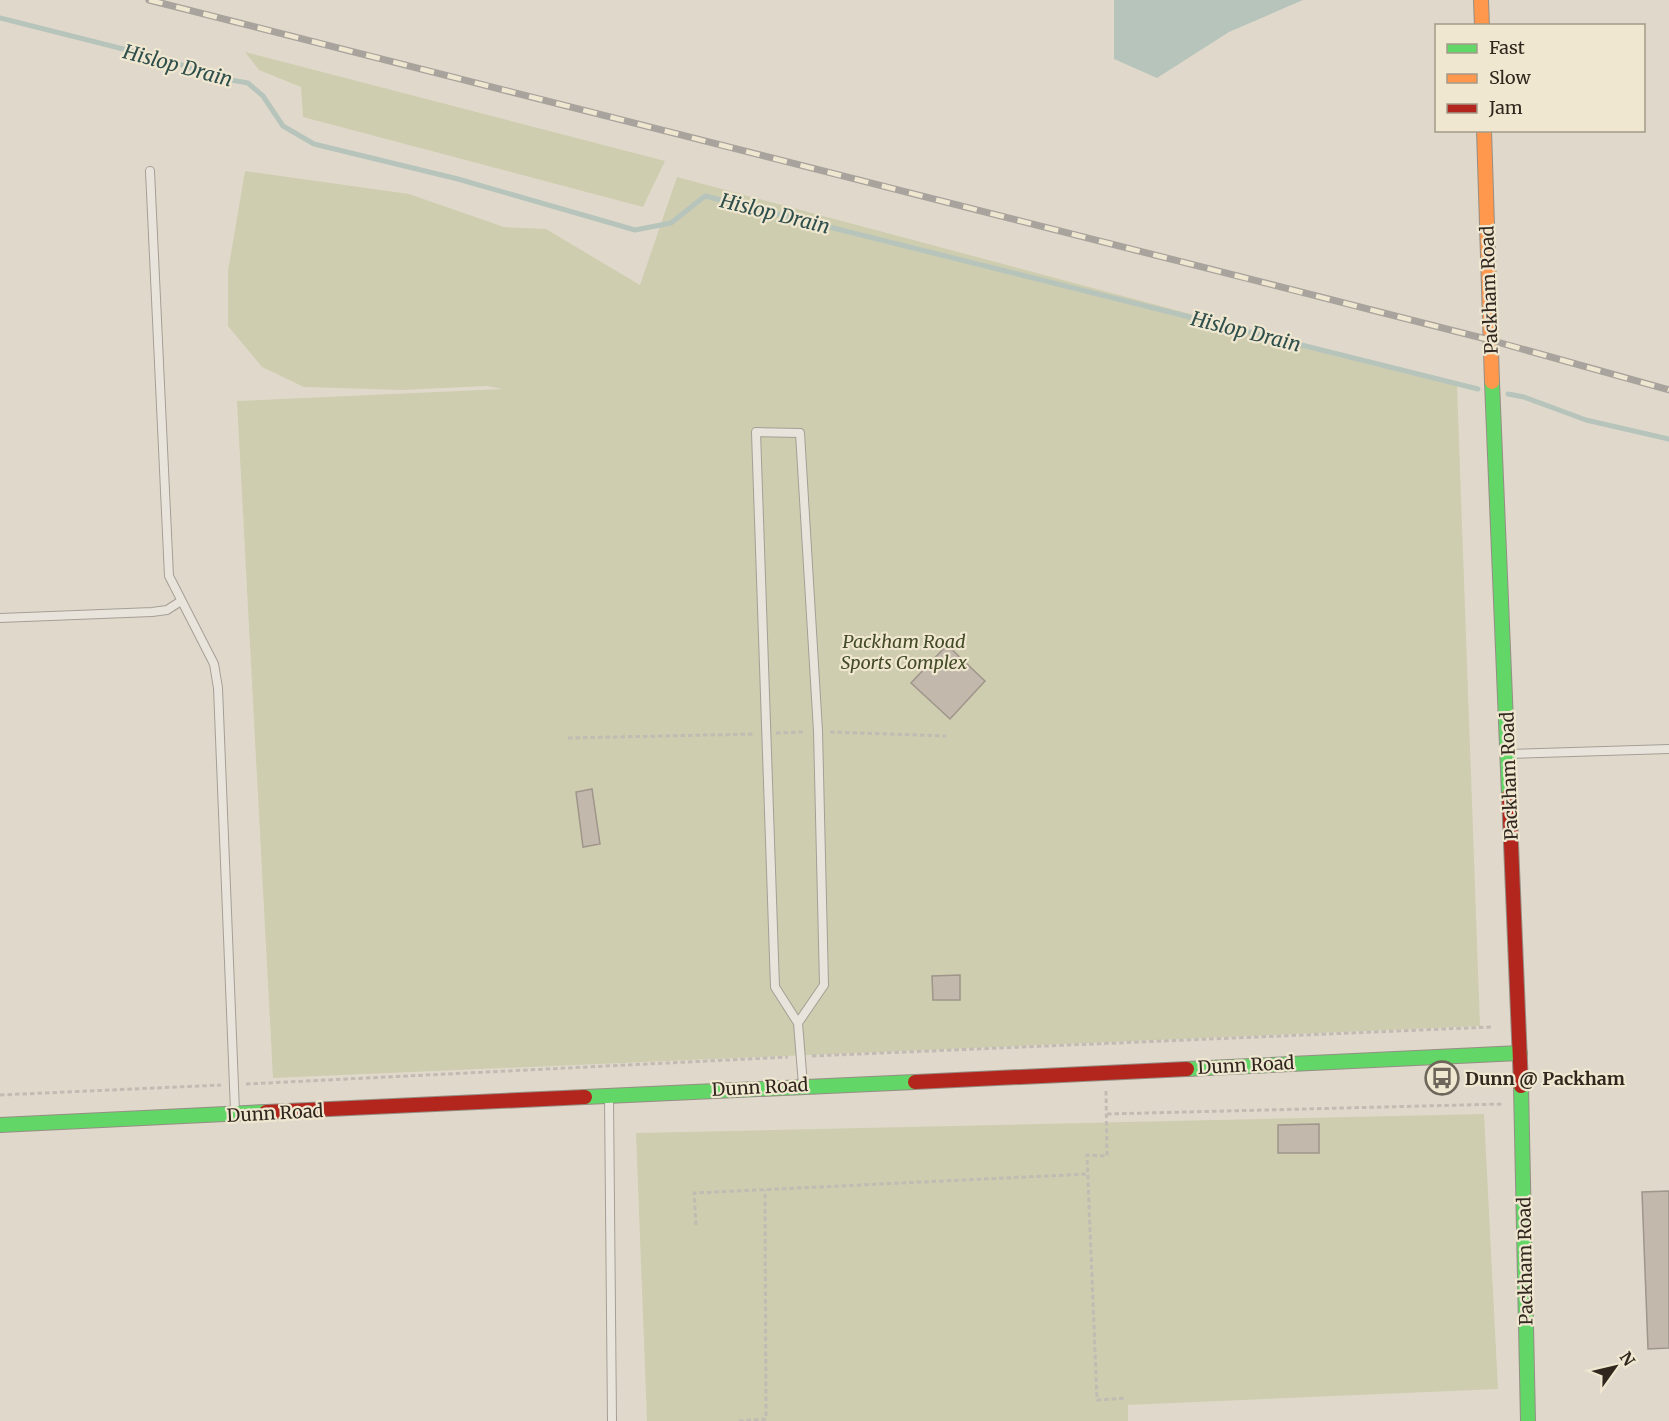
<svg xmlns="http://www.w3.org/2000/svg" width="1669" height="1421" font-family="Merriweather,serif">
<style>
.green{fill:#cecdaf}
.water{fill:#b6c4bb}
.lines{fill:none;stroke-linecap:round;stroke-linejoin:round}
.stream{stroke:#b6c4bb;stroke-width:5}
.building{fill:#c3b8ac;stroke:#9f958b;stroke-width:1.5}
.lane-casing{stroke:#a59e95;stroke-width:10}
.fast-casing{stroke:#948e84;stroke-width:16}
.slow-casing{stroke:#948e84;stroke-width:16}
.jam-casing{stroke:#948e84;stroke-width:16}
.path{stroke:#c1bbb4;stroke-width:3;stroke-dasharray:4.5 3;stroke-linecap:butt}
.lane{stroke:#e8e4dc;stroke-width:8}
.fast{stroke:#63d668;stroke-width:14}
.slow{stroke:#ff974d;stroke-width:14}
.jam{stroke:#b3261e;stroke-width:14}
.rail-casing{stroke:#a8a39c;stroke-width:7}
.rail{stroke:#f0e7d1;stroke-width:4.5;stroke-dasharray:14;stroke-linecap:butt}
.labels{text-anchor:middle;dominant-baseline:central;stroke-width:4.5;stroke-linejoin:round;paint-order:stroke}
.street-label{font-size:18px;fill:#31271e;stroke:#f0e7d1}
.park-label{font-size:18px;font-style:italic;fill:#434b27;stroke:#f0e7d1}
.poi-label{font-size:18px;font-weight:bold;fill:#31271e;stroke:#f0e7d1;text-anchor:start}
.water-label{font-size:20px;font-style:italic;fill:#2f4f4c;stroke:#f0e7d1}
</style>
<rect width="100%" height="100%" fill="#e0d9cb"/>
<g class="green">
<path d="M245,52L665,161L643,207L303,117L301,87L259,70Z"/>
<path d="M245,171L409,194L504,227L546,229L640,285L677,177L1457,385L1480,1026L273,1078L237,401L503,389L487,386L402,390L304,387L262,367L228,326V271Z"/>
<path d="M1484,1114L1498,1389L1128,1405V1421H647L636,1133Z"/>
</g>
<path class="water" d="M1114,0H1303L1229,32L1157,78L1114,59Z"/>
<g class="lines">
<g class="stream">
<path d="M0,18L171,61L214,77L248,83L263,96L283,126L314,144L458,179L635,230L671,223L705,196L1478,389"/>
<path d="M1508,394L1524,397L1586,420L1669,439"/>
</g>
</g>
<g class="building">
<path d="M947,645L985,681L950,719L911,683Z"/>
<path d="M592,789L600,844L583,847L576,792Z"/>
<path d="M960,975V1000H933L932,976Z"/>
<path d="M1319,1124V1153H1278V1125Z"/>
<path d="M1669,1191V1348L1648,1349L1642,1192Z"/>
</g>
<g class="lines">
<g class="lane-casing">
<g id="lane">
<path d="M150,171L169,576L214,664L218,688L235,1111"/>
<path d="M0,618L152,612L167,610L181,601"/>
<path d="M1508,754L1669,749"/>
<path d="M798,1023L824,985L818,731L800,433L756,432L775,987L798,1023L803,1085"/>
<path d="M609,1098L612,1421"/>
</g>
</g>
<g class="fast-casing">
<g id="fast">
<path d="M1492,382L1509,795"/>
<path d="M1187,1069L1520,1053"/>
<path d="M1521,1086L1528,1421"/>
<path d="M585,1097L915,1082"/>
<path d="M0,1125L266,1112"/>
</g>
</g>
<g class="slow-casing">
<g id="slow">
<path d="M1481,0L1482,26"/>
<path d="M1484,130L1492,382"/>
</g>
</g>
<g class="jam-casing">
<g id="jam">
<path d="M1509,795L1521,1086"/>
<path d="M915,1082L1187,1069"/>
<path d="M266,1112L585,1097"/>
</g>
</g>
<g class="path">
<path d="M830,732L946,736"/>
<path d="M776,733L806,732"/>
<path d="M568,738L755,734"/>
<path d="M812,1056L1491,1027"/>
<path d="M246,1084L788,1057"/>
<path d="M1106,1091L1107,1156L1087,1155L1097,1400L1126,1398"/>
<path d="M0,1095L221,1085"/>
<path d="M1107,1114L1502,1104"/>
<path d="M696,1225L694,1193L1088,1174"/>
<path d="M739,1421L766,1419L765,1190"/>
</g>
<use href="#lane" class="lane"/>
<use href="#fast" class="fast"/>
<use href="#slow" class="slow"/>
<use href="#jam" class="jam"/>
<g class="rail-casing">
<path id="rail" d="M149,0L1490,340L1669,390"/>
</g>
<use href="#rail" class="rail"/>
</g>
<defs>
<g id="bus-ring" transform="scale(1.725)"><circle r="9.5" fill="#f0e7d1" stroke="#6e655b" stroke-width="1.5"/><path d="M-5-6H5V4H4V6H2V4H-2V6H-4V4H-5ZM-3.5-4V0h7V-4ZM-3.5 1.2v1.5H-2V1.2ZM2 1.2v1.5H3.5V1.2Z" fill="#6e655b"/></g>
</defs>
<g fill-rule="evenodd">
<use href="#bus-ring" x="1442" y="1078"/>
</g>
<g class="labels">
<g class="street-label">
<text transform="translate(1489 290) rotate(-92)">Packham Road</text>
<text transform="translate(1509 776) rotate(-92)">Packham Road</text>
<text transform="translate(1246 1065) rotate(-3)">Dunn Road</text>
<text transform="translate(760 1087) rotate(-3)">Dunn Road</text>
<text transform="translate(275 1113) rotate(-3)">Dunn Road</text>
<text transform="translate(1525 1261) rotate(-91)">Packham Road</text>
</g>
<g class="park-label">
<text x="904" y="641">Packham Road<tspan x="904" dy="21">Sports Complex</tspan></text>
</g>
<g class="poi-label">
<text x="1465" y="1078">Dunn @ Packham</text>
</g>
<g class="water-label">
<text transform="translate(178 65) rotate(15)">Hislop Drain</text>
<text transform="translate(775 213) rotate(14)">Hislop Drain</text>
<text transform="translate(1246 331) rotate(14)">Hislop Drain</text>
</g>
</g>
<rect x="1435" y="24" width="210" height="108" fill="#f0e7d1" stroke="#a49a89" stroke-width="1.5"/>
<rect x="1447" y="44" width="30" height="9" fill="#63d668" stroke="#a49a89" stroke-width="1.5"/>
<text x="1489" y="54" font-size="18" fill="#31271e">Fast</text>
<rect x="1447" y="74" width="30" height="9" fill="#ff974d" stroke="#a49a89" stroke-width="1.5"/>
<text x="1489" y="84" font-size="18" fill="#31271e">Slow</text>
<rect x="1447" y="104" width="30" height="9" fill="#b3261e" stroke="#a49a89" stroke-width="1.5"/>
<text x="1489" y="114" font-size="18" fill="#31271e">Jam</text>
<g transform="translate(1615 1367) rotate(56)" stroke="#f0e7d1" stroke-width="4.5" paint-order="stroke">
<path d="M0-4.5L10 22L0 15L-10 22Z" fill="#31271e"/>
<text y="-9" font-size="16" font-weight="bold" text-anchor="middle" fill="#31271e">N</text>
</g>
</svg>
